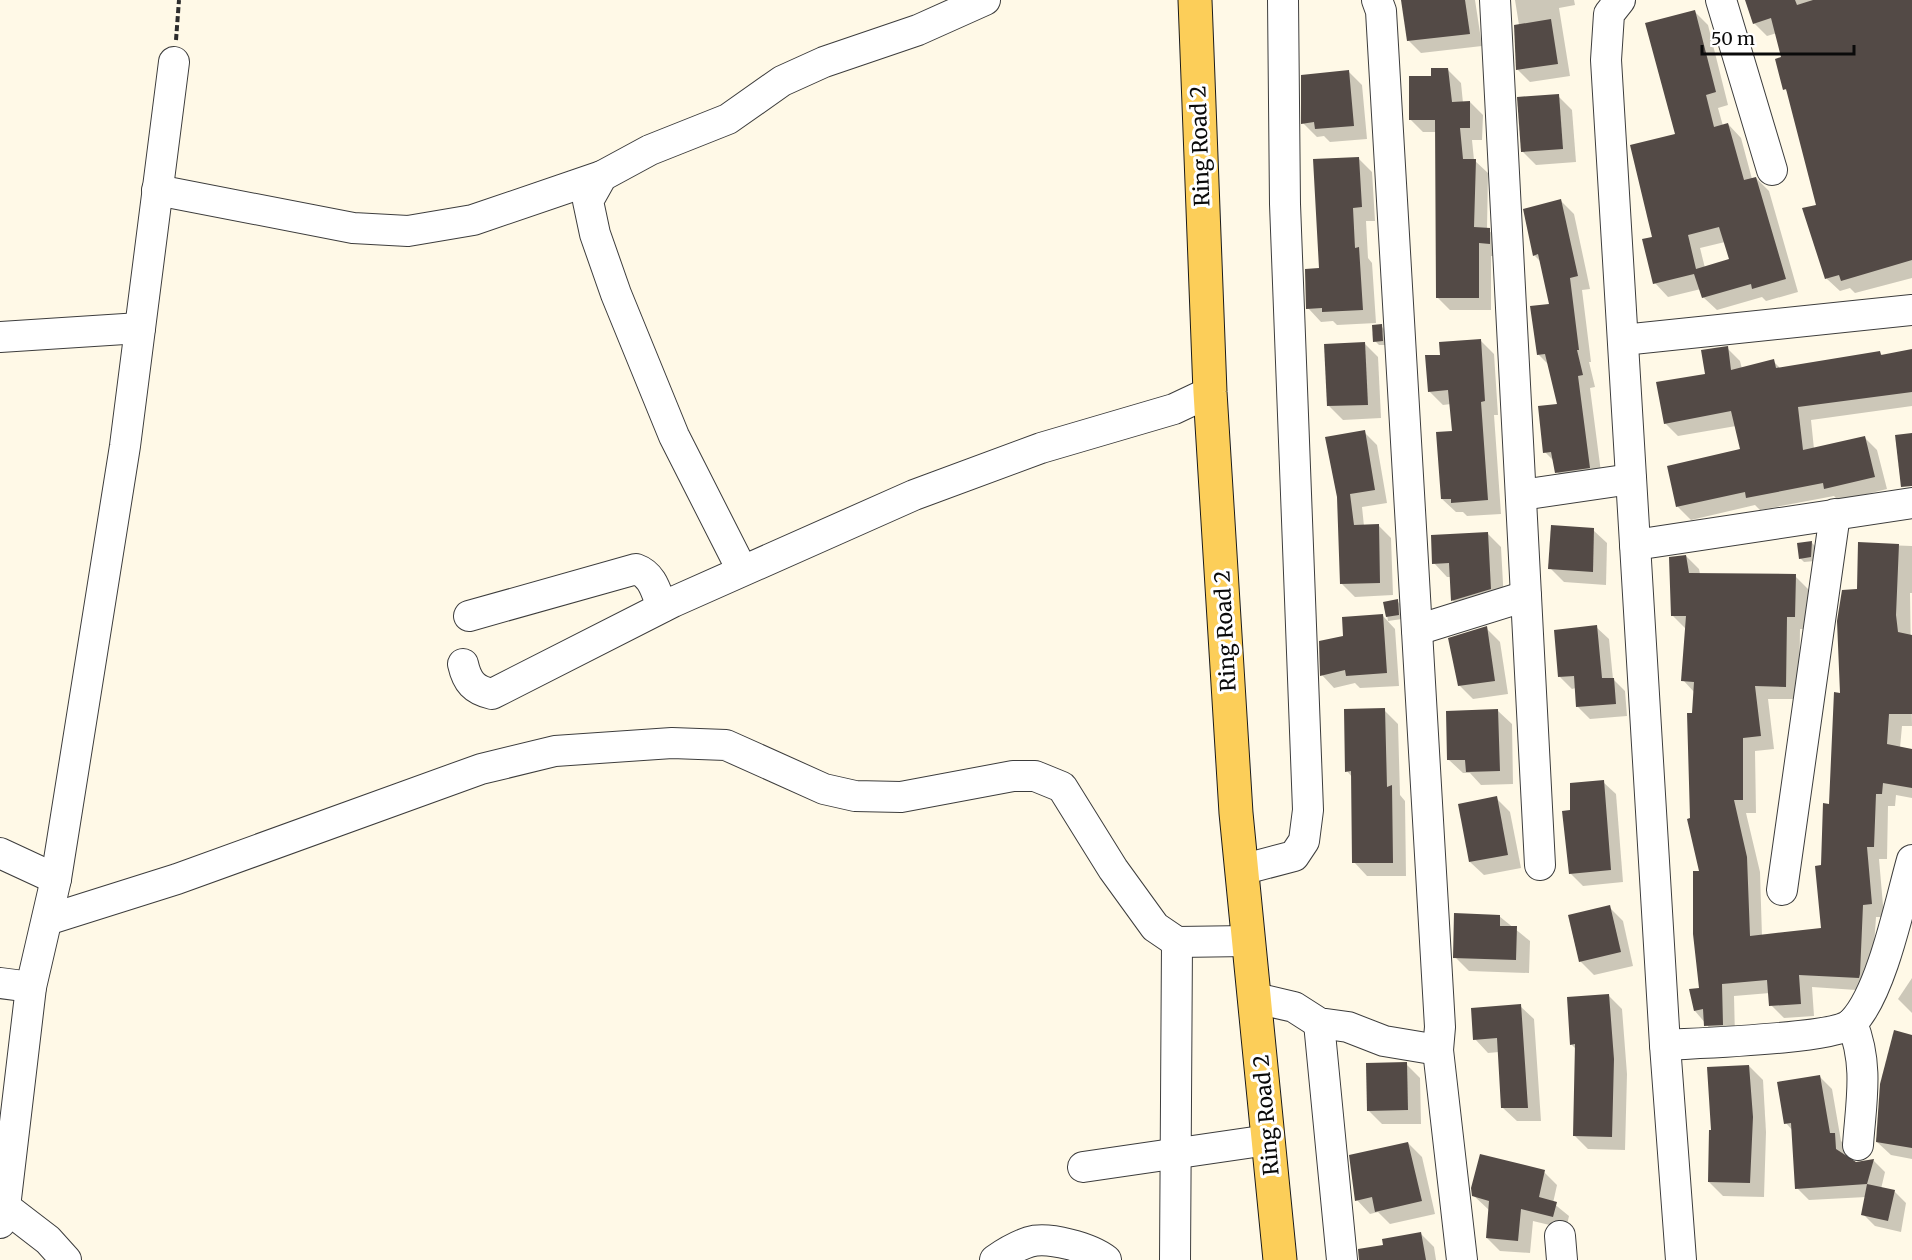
<svg xmlns="http://www.w3.org/2000/svg" width="1912" height="1260" font-family="Merriweather,serif">
<style>
.shadow{fill:#0003;fill-rule:evenodd}
.building{fill:#534a46;fill-rule:evenodd}
.lines{fill:none;stroke-linecap:round;stroke-linejoin:round}
.minor-casing{stroke:#3d3d3d;stroke-width:32}
.major-casing{stroke:#1b1b1b;stroke-width:35}
.path{stroke:#2c2c2c;stroke-width:4;stroke-dasharray:6 3;stroke-linecap:butt}
.minor{stroke:#fff;stroke-width:30}
.major{stroke:#fcce59;stroke-width:33}
.labels{text-anchor:middle;dominant-baseline:central;stroke-width:6;stroke-linejoin:round;paint-order:stroke}
.street-label{font-size:21px;fill:#0a0a0a;stroke:#fff}
</style>
<rect width="100%" height="100%" fill="#fff9e7"/>
<g class="shadow">
<path d="M1402,0H1475L1482,46L1421,53L1408,40Z"/>
<path d="M1515,0H1574L1575,5L1559,8L1570,76L1530,82L1517,69L1519,25Z"/>
<path d="M1747,0H1912V278L1855,293L1850,288L1840,291L1827,279L1818,206L1788,92L1785,89L1783,58L1777,33L1767,36L1754,23Z"/>
<path d="M1695,12L1708,25L1728,105L1718,108L1723,126L1728,124L1741,138L1752,179L1756,178L1769,191L1798,292L1766,301L1762,297L1717,310L1703,297L1701,289L1668,297L1655,283L1654,238L1677,135ZM1725,242L1731,260L1705,268L1700,248Z"/>
<path d="M1448,70L1461,83L1463,103L1470,102L1483,115L1482,140H1472L1474,160L1488,173L1487,229L1502,242L1503,256H1491V310H1450L1437,297V132H1423L1410,119L1433,78Z"/>
<path d="M1348,71L1362,85L1367,139L1330,142L1324,136L1317,137L1303,123Z"/>
<path d="M1558,96L1572,110L1576,162L1536,165L1522,151Z"/>
<path d="M1358,158L1372,172L1375,221H1366L1368,258L1372,263L1376,323L1337,325L1333,321L1321,322L1308,308Z"/>
<path d="M1561,201L1574,214L1590,289L1582,290L1591,362H1589L1595,387L1590,388L1602,480L1569,484L1557,472L1555,462L1545,452L1558,405L1550,366L1538,354L1551,305L1541,262L1534,255Z"/>
<path d="M1381,326L1385,330L1386,345H1379L1375,341Z"/>
<path d="M1480,340L1494,354L1498,415H1494L1501,514L1467,516L1463,512H1456L1442,499L1454,433L1451,404L1443,405L1429,391L1442,356Z"/>
<path d="M1365,344L1378,357L1381,418L1343,420L1329,406Z"/>
<path d="M1727,348L1740,361L1742,369L1773,361L1781,369L1879,352L1883,356L1912,350V406L1811,420L1814,449L1864,437L1877,450L1887,489L1839,501L1834,496L1760,510L1755,505L1691,520L1678,507L1668,467L1742,450L1736,426L1678,436L1665,423Z"/>
<path d="M1364,432L1377,445L1387,503L1362,507L1364,526L1378,525L1391,538L1393,595L1355,597L1342,584L1339,496Z"/>
<path d="M1593,530L1607,543L1606,585L1564,582L1550,568Z"/>
<path d="M1487,533L1501,547L1504,602L1466,614L1453,601L1451,577H1447L1434,563Z"/>
<path d="M1812,543L1816,547L1815,561L1804,562L1800,558L1799,545Z"/>
<path d="M1860,544L1912,546V593H1910L1912,726H1902L1900,748L1912,750V798L1896,795L1895,806H1888L1887,859H1879L1884,917H1876L1871,991L1812,987L1814,1016L1784,1018L1771,1005L1770,993L1734,996L1735,1037L1718,1038L1695,1011L1700,989L1701,873L1691,819L1695,693L1683,680L1686,629L1673,616L1686,556L1699,569L1700,574L1795,576L1808,589V629H1800L1799,699H1768L1774,749L1755,751L1756,813H1746L1760,872L1762,937L1822,930V867L1842,694L1858,590Z"/>
<path d="M1397,601L1401,605L1402,619L1388,621L1385,603Z"/>
<path d="M1383,616L1395,629L1399,686L1360,688L1355,683L1334,688L1322,675L1345,637Z"/>
<path d="M1596,627L1609,639L1613,679L1625,691L1627,716L1590,719L1578,707L1576,688L1572,689L1560,677Z"/>
<path d="M1486,628L1500,642L1508,694L1473,699L1459,685L1449,640Z"/>
<path d="M1384,710L1398,724L1400,795L1405,801L1406,876H1367L1354,862L1352,777L1347,771Z"/>
<path d="M1498,711L1512,724L1513,784L1481,785L1470,773H1463L1449,760Z"/>
<path d="M1603,782L1616,794L1623,882L1583,886L1570,873L1572,811Z"/>
<path d="M1496,798L1510,812L1521,868L1484,875L1470,862Z"/>
<path d="M1609,907L1623,921L1633,966L1594,975L1580,961Z"/>
<path d="M1499,916L1530,941L1529,973L1469,971L1455,957Z"/>
<path d="M1912,978V1013L1898,999Z"/>
<path d="M1608,995L1622,1009L1627,1074L1625,1150L1588,1149L1574,1135L1576,1049L1571,1044Z"/>
<path d="M1520,1006L1534,1019L1541,1121H1517L1503,1108L1499,1052L1488,1053L1475,1039Z"/>
<path d="M1912,1036V1159L1891,1155L1877,1142Z"/>
<path d="M1406,1064L1420,1078L1421,1124H1382L1369,1111Z"/>
<path d="M1749,1066L1763,1080L1766,1132L1764,1197L1723,1196L1709,1182Z"/>
<path d="M1820,1077L1832,1089L1841,1141L1846,1146L1847,1158L1856,1164L1873,1160L1885,1172L1881,1189L1894,1191L1906,1203L1901,1232L1875,1226L1863,1214L1866,1197L1809,1200L1797,1188L1793,1131L1786,1123Z"/>
<path d="M1408,1143L1422,1157L1435,1214L1390,1224L1378,1212L1370,1214L1357,1200Z"/>
<path d="M1544,1172L1557,1185L1553,1203L1569,1216L1566,1229L1533,1221L1530,1253L1500,1251L1487,1238L1489,1210L1474,1196Z"/>
<path d="M1421,1234L1434,1247L1436,1260H1362L1385,1246Z"/>
</g>
<g class="building">
<path d="M1401,0H1465L1470,34L1407,41Z"/>
<path d="M1745,0H1795L1797,5L1813,0H1912V260L1841,281L1839,275L1825,279L1802,208L1816,205L1786,89L1783,90L1775,59L1781,57L1771,18L1753,24Z"/>
<path d="M1695,10L1716,92L1706,95L1714,127L1728,123L1744,180L1756,177L1786,279L1752,289L1751,284L1702,298L1694,274L1653,284L1642,239L1652,237L1630,145L1675,134L1645,23ZM1719,227L1729,259L1696,269L1688,235Z"/>
<path d="M1551,19L1558,64L1516,70L1514,25Z"/>
<path d="M1431,68H1448L1452,102L1470,101V128H1460L1463,159H1476L1474,227L1490,228V244L1479,243V298H1436L1435,120H1409V76H1431Z"/>
<path d="M1349,70L1354,126L1315,129L1314,122L1301,124V75Z"/>
<path d="M1559,94L1563,149L1521,152L1517,97Z"/>
<path d="M1359,157L1362,207L1353,208L1355,248L1359,247L1363,310L1322,312V308L1306,309L1305,269L1319,268L1313,159Z"/>
<path d="M1561,199L1578,276L1570,278L1579,350H1577L1583,375L1578,376L1590,468L1555,473L1551,452L1543,453L1538,406L1557,404L1545,354L1537,355L1530,306L1549,304L1538,254L1533,256L1523,209Z"/>
<path d="M1382,324L1383,341L1373,342L1372,325Z"/>
<path d="M1481,339L1485,401L1481,402L1488,500L1451,503V499H1441L1436,432L1452,431L1448,390L1428,392L1425,355H1440L1439,342Z"/>
<path d="M1365,342L1368,405L1327,406L1324,344Z"/>
<path d="M1728,346L1731,370L1774,359L1776,368L1880,351L1881,355L1912,349V392L1798,407L1803,450L1865,436L1875,477L1824,489L1823,483L1746,498L1745,492L1676,507L1667,466L1740,449L1731,411L1664,424L1656,382L1705,374L1701,350Z"/>
<path d="M1365,430L1375,490L1350,494L1354,525L1379,524L1380,583L1340,584L1337,497L1325,437Z"/>
<path d="M1912,433V486L1901,487L1895,435Z"/>
<path d="M1551,525L1594,528L1593,572L1548,569Z"/>
<path d="M1488,532L1491,589L1451,601L1449,563L1432,564L1431,535Z"/>
<path d="M1812,541L1811,557L1799,559L1797,543Z"/>
<path d="M1858,542L1899,544L1896,615L1898,632L1912,635V714H1889L1887,744L1912,749V788L1883,783L1882,794H1876L1874,847H1867L1872,904L1863,905L1860,974L1859,978L1799,975L1801,1004L1769,1006L1767,980L1722,984L1723,1025L1704,1026L1703,1009L1694,1011L1689,989L1699,988L1693,934V871H1699L1687,819L1690,818L1687,713H1692L1694,682L1681,681L1686,616H1671L1669,557L1686,555L1689,573L1796,574L1795,617H1787L1786,687L1755,686L1761,736L1743,738V800H1734L1747,857L1750,936L1821,928L1815,866L1821,865L1823,803L1829,804L1834,692L1840,693L1837,621L1842,590L1857,589Z"/>
<path d="M1398,599L1399,615L1386,617L1383,602Z"/>
<path d="M1383,614L1387,673L1346,676L1345,670L1320,676L1319,641L1343,636L1342,617Z"/>
<path d="M1597,625L1602,678H1614L1616,704L1576,707L1574,676L1558,677L1554,630Z"/>
<path d="M1487,626L1495,681L1458,686L1448,638Z"/>
<path d="M1385,708L1387,787L1392,785L1393,863H1352L1351,771L1345,772L1344,709Z"/>
<path d="M1498,709L1500,771L1466,772L1465,760H1447L1446,711Z"/>
<path d="M1604,780L1611,870L1569,874L1562,811L1570,810V783Z"/>
<path d="M1497,796L1508,855L1469,862L1458,804Z"/>
<path d="M1610,905L1621,952L1579,962L1568,915Z"/>
<path d="M1454,913L1500,915V926H1517L1516,960L1453,958Z"/>
<path d="M1609,994L1614,1059L1612,1137L1573,1136L1575,1044L1570,1045L1567,997Z"/>
<path d="M1521,1004L1528,1108H1501L1497,1038L1473,1040L1471,1008Z"/>
<path d="M1894,1030L1912,1035V1148L1876,1142L1880,1084Z"/>
<path d="M1407,1062L1408,1110L1367,1111L1366,1063Z"/>
<path d="M1749,1065L1753,1117L1750,1183L1708,1182L1709,1130H1711L1707,1067Z"/>
<path d="M1820,1075L1830,1133H1835L1836,1149L1856,1162L1874,1159L1867,1184L1895,1190L1888,1221L1861,1215L1867,1184L1795,1189L1791,1123L1784,1124L1777,1082Z"/>
<path d="M1408,1142L1422,1201L1375,1212L1372,1197L1355,1201L1349,1155Z"/>
<path d="M1480,1154L1545,1170L1539,1197L1557,1202L1553,1217L1521,1209L1518,1241L1486,1238L1489,1201L1472,1196L1471,1188Z"/>
<path d="M1421,1232L1426,1260H1359L1358,1249L1383,1245L1382,1239Z"/>
</g>
<g class="lines">
<g class="minor-casing">
<g id="minor">
<path d="M1377,0L1381,11L1440,1027L1438,1050L1462,1260"/>
<path d="M1495,0L1540,865"/>
<path d="M1620,0L1609,14L1606,60L1665,1045L1681,1260"/>
<path d="M1721,0L1772,170"/>
<path d="M157,190L353,228L408,231L473,220L602,176"/>
<path d="M0,337L140,328"/>
<path d="M1623,340L1912,310"/>
<path d="M1521,495L1631,479"/>
<path d="M1635,545L1912,503"/>
<path d="M742,570L674,436L616,294L595,234L588,201L602,176L650,150L728,119L782,81L824,62L918,30L985,0"/>
<path d="M469,616L636,569C653,575 656,592 662,607"/>
<path d="M1417,630L1526,596"/>
<path d="M463,664C467,682 474,690 492,694L673,602L914,495L1041,448L1174,409L1210,392"/>
<path d="M0,853L56,879"/>
<path d="M1241,870L1294,856L1304,841L1308,810L1285,204L1283,0"/>
<path d="M1782,890L1835,514"/>
<path d="M47,920L177,879L481,769L555,751L672,743L726,745L824,789L855,796L901,797L1013,776H1035L1062,787L1113,869L1155,927L1177,942L1248,941"/>
<path d="M0,983L31,987"/>
<path d="M1255,998L1294,1007L1319,1023L1348,1027L1384,1041L1438,1050"/>
<path d="M1319,1023L1342,1260"/>
<path d="M1852,1023C1869,1065 1861,1102 1858,1145"/>
<path d="M1665,1045C1697,1043 1837,1039 1853,1022C1882,992 1900,902 1912,860"/>
<path d="M1083,1167L1268,1140"/>
<path d="M5,1207L48,1240L66,1260"/>
<path d="M0,1223L5,1207L31,987L56,879L125,446L174,62"/>
<path d="M1560,1236L1562,1260"/>
<path d="M995,1260C1005,1253 1017,1246 1029,1242C1048,1236 1091,1248 1106,1260"/>
<path d="M1175,1260L1177,942"/>
</g>
</g>
<g class="major-casing">
<path id="major" d="M1195,0L1210,392L1236,813L1280,1260"/>
</g>
<path class="path" d="M176,40L179,0"/>
<use href="#minor" class="minor"/>
<use href="#major" class="major"/>
</g>
<g class="labels">
<g class="street-label">
<text transform="translate(1200 146) rotate(-92)">Ring Road 2</text>
<text transform="translate(1225 631) rotate(-93)">Ring Road 2</text>
<text transform="translate(1266 1115) rotate(-95)">Ring Road 2</text>
</g>
</g>
<path d="M1702 45v9h152v-9" fill="none" stroke="#0a0a0a" stroke-width="3"/>
<text x="1711" y="45" font-size="18" fill="#0a0a0a" stroke="#ffffff" stroke-width="4.5" paint-order="stroke">50 m</text>
</svg>
